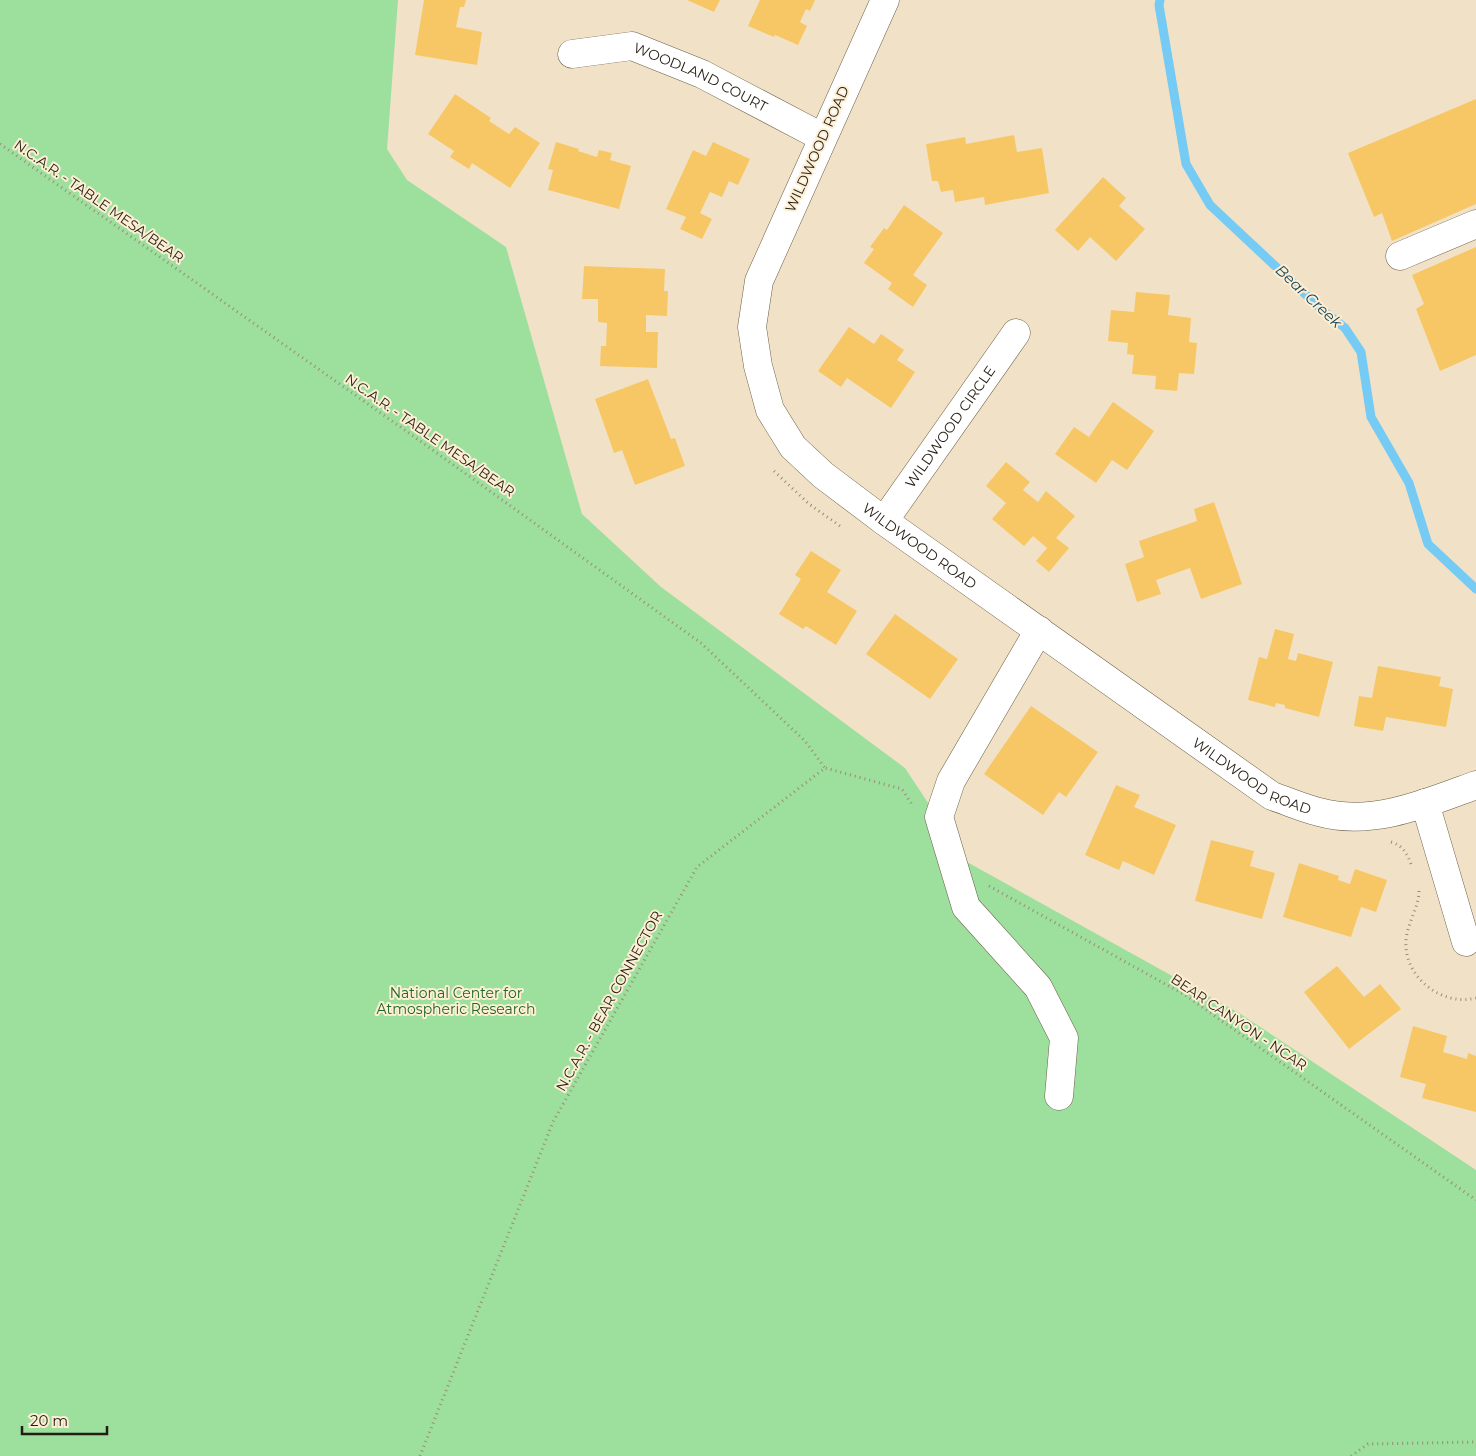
<svg xmlns="http://www.w3.org/2000/svg" width="1476" height="1456" font-family="Montserrat,sans-serif">
<style>
.green{fill:#9ddf9d}
.lines{fill:none;stroke-linecap:round;stroke-linejoin:round}
.stream{stroke:#75cbf4;stroke-width:9}
.building{fill:#f7c766}
.minor-casing{stroke:#6c5f47;stroke-width:29}
.path{stroke:#988d7a;stroke-width:3;stroke-dasharray:1 4;stroke-linecap:butt}
.minor{stroke:#fff;stroke-width:28}
.labels{text-anchor:middle;dominant-baseline:central;stroke-width:4;stroke-linejoin:round;paint-order:stroke}
.street-label{font-size:14px;fill:#231e14;stroke:#feefd4}
.park-label{font-size:14px;fill:#1d6824;stroke:#feefd4}
.water-label{font-size:15px;font-style:italic;fill:#134459;stroke:#feefd4}
</style>
<rect width="100%" height="100%" fill="#f1e2c7"/>
<path class="green" d="M0,0H398L387,149L407,180L506,247L582,514L661,587L905,768L967,862L1239,1013L1476,1170V1456H0Z"/>
<g class="lines">
<path class="stream" d="M1160,0L1159,5L1186,164L1210,205L1320,308L1345,328L1361,352L1371,417L1409,483L1428,544L1476,589"/>
</g>
<g class="building">
<path d="M424,0H466L464,7H460L456,27L482,32L477,65L415,55Z"/>
<path d="M687,0H720L714,12Z"/>
<path d="M760,0H815L810,11L806,9L800,22L807,26L798,45L775,35L774,37L748,26Z"/>
<path d="M455,94L491,118L489,121L509,134L515,127L540,143L510,188L472,163L469,169L450,157L454,151L428,134Z"/>
<path d="M1476,99V204L1392,241L1382,213L1374,217L1348,153Z"/>
<path d="M1014,135L1017,152L1042,148L1049,193L985,205L984,197L955,202L953,190L941,192L938,181H932L926,144L965,137L966,144Z"/>
<path d="M556,142L579,149L578,151L597,157L599,150L612,153L610,160L631,166L619,209L548,190L553,170L548,169Z"/>
<path d="M713,142L750,159L738,185L729,181L722,197L710,192L700,213L712,219L702,239L680,229L686,217L666,209L693,150L706,156Z"/>
<path d="M1103,177L1126,198L1119,206L1145,229L1116,261L1090,237L1078,251L1055,230Z"/>
<path d="M904,205L943,233L913,275L927,285L913,307L888,289L892,283L864,263L874,249L870,247L884,228L887,230Z"/>
<path d="M1476,247V355L1440,371L1416,309L1424,304L1412,275Z"/>
<path d="M584,266L665,269L664,291H668L667,316L646,315V332H658L657,368L600,366L601,346H606L607,323L598,322V299H582Z"/>
<path d="M1136,292L1170,295L1168,315L1191,318L1189,342L1197,343L1194,374L1179,373L1177,391L1155,389L1156,376L1132,374L1134,355L1127,354L1128,343L1108,341L1111,310L1134,312Z"/>
<path d="M849,327L874,344L881,334L904,350L897,360L915,372L891,408L847,378L841,387L818,371Z"/>
<path d="M648,379L671,439L675,438L685,466L635,485L622,450L614,453L595,399Z"/>
<path d="M1113,402L1154,431L1127,470L1112,460L1096,483L1055,454L1074,427L1089,437Z"/>
<path d="M1006,462L1030,482L1023,490L1038,502L1046,491L1075,516L1056,538L1069,548L1049,572L1036,561L1047,548L1033,536L1024,546L992,519L1006,503L986,486Z"/>
<path d="M1214,502L1242,584L1201,599L1190,568L1156,580L1161,594L1137,602L1125,564L1144,557L1139,541L1197,521L1194,509Z"/>
<path d="M811,551L841,570L827,592L857,611L836,645L806,626L803,629L779,614L801,579L795,575Z"/>
<path d="M895,614L958,659L930,699L866,654Z"/>
<path d="M1275,629L1294,634L1288,659L1296,661L1298,653L1333,662L1319,717L1285,708V705L1276,703L1275,707L1248,700L1259,657L1267,659Z"/>
<path d="M1378,666L1441,677L1439,686L1453,689L1446,727L1386,717L1383,731L1354,726L1359,696L1372,698Z"/>
<path d="M1031,706L1098,752L1066,797L1059,792L1043,815L984,774Z"/>
<path d="M1116,785L1140,795L1134,807L1176,825L1154,875L1123,861L1119,870L1085,855Z"/>
<path d="M1211,840L1254,851L1250,866L1275,873L1262,919L1195,901Z"/>
<path d="M1299,863L1339,876L1338,880L1350,884L1355,869L1387,880L1376,912L1361,907L1351,937L1283,917Z"/>
<path d="M1337,966L1364,997L1380,984L1401,1009L1349,1049L1304,992Z"/>
<path d="M1413,1026L1447,1036L1443,1052L1467,1059L1468,1053L1476,1056V1112L1422,1098L1426,1084L1400,1077Z"/>
</g>
<g class="lines">
<g class="minor-casing">
<g id="minor">
<path id="s1" d="M885,0L759,281L752,327L758,366L770,410L793,447L823,475L884,521L1272,796C1287,801 1303,808 1319,812C1372,827 1427,803 1476,785"/>
<path id="s2" d="M572,54L632,46L702,74L822,137"/>
<path d="M1400,256L1476,224"/>
<path id="s3" d="M884,521L1016,333"/>
<path d="M1039,630L951,781L939,817L966,907L1038,987L1064,1038L1059,1096"/>
<path d="M1425,803L1466,942"/>
</g>
</g>
<g class="path">
<path d="M0,144L416,438L701,643L805,741L825,768"/>
<path d="M774,471L809,504L840,526"/>
<path d="M1391,842C1402,845 1407,853 1411,864"/>
<path d="M989,886L1185,995L1476,1200"/>
<path d="M1419,891C1419,907 1408,921 1406,940C1403,976 1441,1007 1476,998"/>
<path d="M420,1456L553,1122L697,867L825,768L902,789L913,806"/>
<path d="M1351,1456L1368,1444L1476,1442"/>
</g>
<use href="#minor" class="minor"/>
</g>
<g class="labels">
<g class="street-label">
<text stroke="none"><textPath href="#s2" startOffset="136">WOODLAND COURT</textPath></text>
<text transform="translate(817 149) rotate(-66)">WILDWOOD ROAD</text>
<text transform="translate(99 201) rotate(35)">N.C.A.R. - TABLE MESA/BEAR</text>
<text stroke="none"><textPath href="#s3" startOffset="115">WILDWOOD CIRCLE</textPath></text>
<text transform="translate(430 435) rotate(35)">N.C.A.R. - TABLE MESA/BEAR</text>
<text stroke="none"><textPath href="#s1" startOffset="644">WILDWOOD ROAD</textPath></text>
<text stroke="none"><textPath href="#s1" startOffset="1049">WILDWOOD ROAD</textPath></text>
<text transform="translate(609 1001) rotate(-61)">N.C.A.R. - BEAR CONNECTOR</text>
<text transform="translate(1239 1022) rotate(34)">BEAR CANYON - NCAR</text>
</g>
<g class="park-label">
<text x="456" y="993">National Center for<tspan x="456" dy="16">Atmospheric Research</tspan></text>
</g>
<g class="water-label">
<text transform="translate(1309 296) rotate(43)">Bear Creek</text>
</g>
</g>
<path d="M22 1426v8h85v-8" fill="none" stroke="#231e14" stroke-width="2.5"/>
<text x="30" y="1426" font-size="15" fill="#231e14" stroke="#feefd4" stroke-width="4" paint-order="stroke">20 m</text>
</svg>
